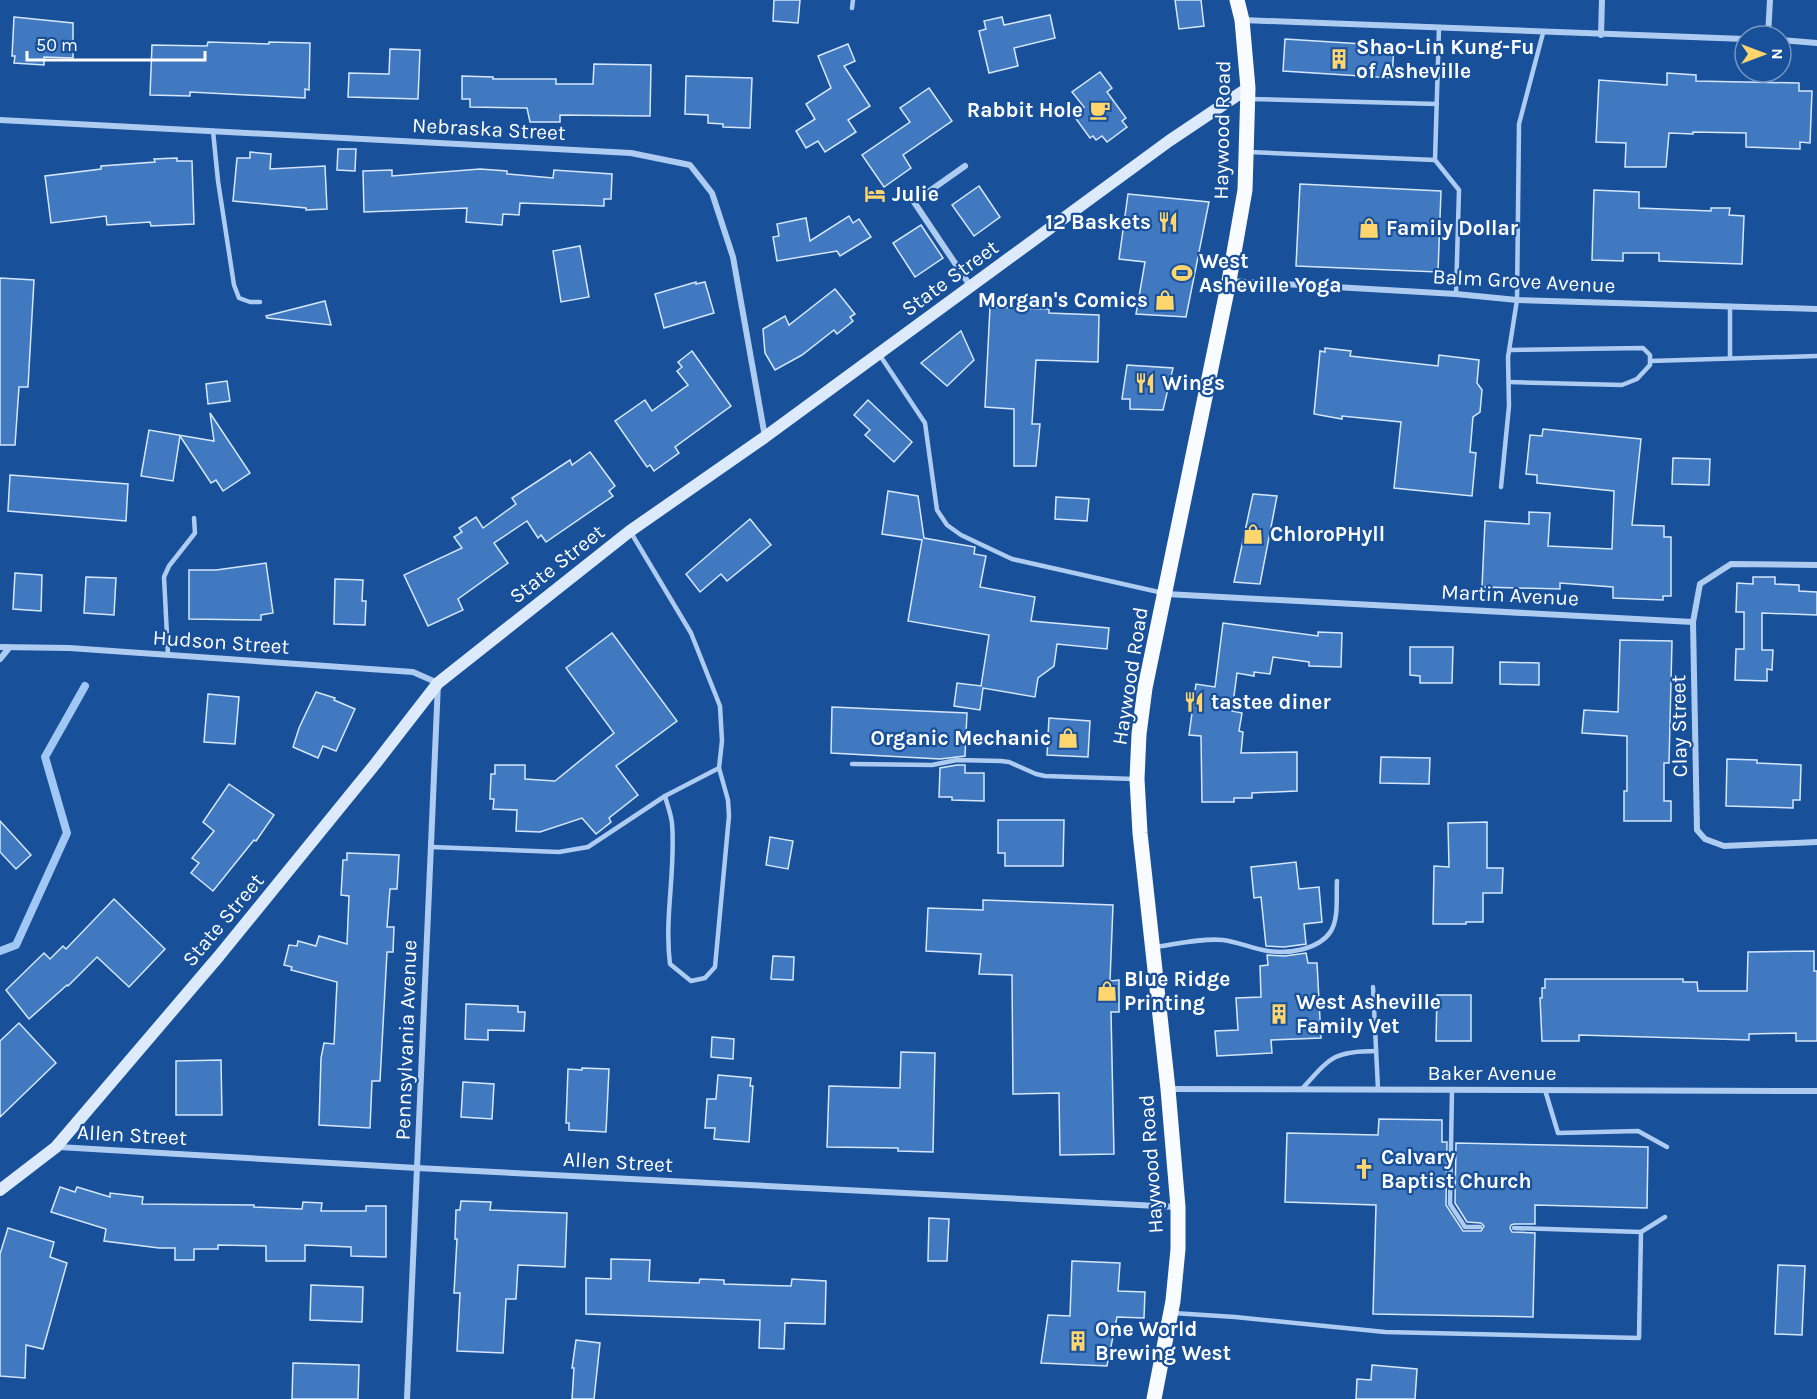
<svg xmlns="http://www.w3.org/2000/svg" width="1817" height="1399" font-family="Karla,sans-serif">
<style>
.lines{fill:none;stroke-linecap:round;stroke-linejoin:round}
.stream{stroke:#a1c7f4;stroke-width:8}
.building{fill:#4179c1;stroke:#d5e7fc;stroke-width:1.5}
.lane{stroke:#aeccf2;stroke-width:4.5}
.street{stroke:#aeccf2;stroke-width:6}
.secondary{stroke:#dceafc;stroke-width:12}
.primary{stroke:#f8fbff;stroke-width:15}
.labels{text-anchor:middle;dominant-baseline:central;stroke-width:4.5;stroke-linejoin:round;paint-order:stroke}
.poi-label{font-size:21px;font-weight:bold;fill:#fff;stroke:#18509a;text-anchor:start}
.street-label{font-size:21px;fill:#fff;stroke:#18509a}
</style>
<rect width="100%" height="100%" fill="#18509a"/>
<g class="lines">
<path class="stream" d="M0,951L16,945L67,833L45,757L85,686"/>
</g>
<g class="building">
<path d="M774,0H800L798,23L773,21Z"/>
<path d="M1175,0H1201L1204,26L1179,29Z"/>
<path d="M1050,15L1055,38L1014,48L1018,66L989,73L979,31L986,29L984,21L1002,17L1004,25Z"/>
<path d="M14,17L73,23V58L44,57V65L14,63L15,56H12Z"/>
<path d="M1285,39L1394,46L1392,78L1283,71Z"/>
<path d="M208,42L269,44V42L310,43L309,90L305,89V98L190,92V96L150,95L152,45L207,46Z"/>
<path d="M848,44L855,61L844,66L870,106L848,120L856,132L825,152L818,141L806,148L796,131L815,119L806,104L831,88L818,56Z"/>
<path d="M390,49L420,50L418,99L348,97L349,73L389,74Z"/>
<path d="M594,64L651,65L650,116L560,115V122H530L527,108L470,107V99H462V76L493,77V79H556V84H593Z"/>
<path d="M1100,72L1112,88L1107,92L1126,118L1122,121L1127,127L1107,142L1102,136L1096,140L1093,136L1090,138L1074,116L1077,114L1076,112L1084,107L1072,92Z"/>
<path d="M1667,73L1696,75V81L1799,83V91H1812L1810,143L1800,142V149L1746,147V133L1693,132V134L1669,133L1666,167H1625L1626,143L1596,142L1599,80L1667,85Z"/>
<path d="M686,76L752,78L750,128L723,127V124L708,123V115L685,114Z"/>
<path d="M929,88L952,121L903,155L911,168L884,187L862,155L910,122L900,108Z"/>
<path d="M338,149H356L355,171L337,170Z"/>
<path d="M250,152L271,154L270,169L325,166L327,209L306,210V208L233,201L237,158H250Z"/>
<path d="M177,158V161H192L194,224L151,226L150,222L107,225L106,216L51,223L45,176L101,169V166L155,162L154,159Z"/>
<path d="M480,169L507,171V174L553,178L554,170L612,174L611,199H604V206L520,203L519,215L503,214L502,225L466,222L467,208L364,212L363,171L392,170V176Z"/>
<path d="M1300,184L1441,191L1438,272L1296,266Z"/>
<path d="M979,186L1000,217L974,236L952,205Z"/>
<path d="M1594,190L1639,192V208L1711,211V208H1730L1729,215L1744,216L1742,264L1659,261V253H1623V261L1592,260Z"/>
<path d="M1128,194L1209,202L1186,317L1136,314L1145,262L1119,259Z"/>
<path d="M849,216L853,223L859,219L871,237L840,256L837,251L777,261L773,237L779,236L777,224L806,218L810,241Z"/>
<path d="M921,225L943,258L915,277L893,243Z"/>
<path d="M580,246L589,297L561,302L553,251Z"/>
<path d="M0,278L34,280L28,387H19L15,445H0Z"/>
<path d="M696,282V284L705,282L714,313L664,328L655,294Z"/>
<path d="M835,289L855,314L850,317L853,321L837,334L834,330L802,355L775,370L765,353L763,329L785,316L789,325Z"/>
<path d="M325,301L331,325L267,318L266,316Z"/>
<path d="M990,307L1049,309V313L1099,315L1098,362L1036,360L1032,424H1040L1036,466H1014V409L985,407Z"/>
<path d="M961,331L974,360L947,386L921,363Z"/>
<path d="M1325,348L1351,351L1350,356L1438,366L1439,355L1479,360L1477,383L1482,390L1480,412L1473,417L1470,452L1476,453L1472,496L1394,488L1401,422L1342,416V419L1314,414L1320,351L1325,352Z"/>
<path d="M692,351L731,406L675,447L679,453L654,471L650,465L647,467L615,421L645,400L652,411L688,385L677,371L682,367L678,362Z"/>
<path d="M1127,365L1173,368L1163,410L1130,409V399H1122Z"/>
<path d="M227,381L230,401L208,404L206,384Z"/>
<path d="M868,400L912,442L894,462L865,435L870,430L854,415Z"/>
<path d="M210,413L250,473L223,491L216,480L211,483L180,436L173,481L141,476L149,430L214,441Z"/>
<path d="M1543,429L1641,439L1632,525L1664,526V537H1671V596H1663V600L1613,598V587L1560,583V589L1482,587L1485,521L1529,524V512L1550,513L1548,546L1612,549L1614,491L1537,483V475L1526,474L1530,435L1542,436Z"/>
<path d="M590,452L615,486L609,491L613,496L546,542L541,535L538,538L527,521L494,543L508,563L458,599L463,610L428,626L404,575L462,548L454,537L462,532L459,528L476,517L483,528L516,504L512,498L570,460L572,465Z"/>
<path d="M1673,458L1710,459L1709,485L1672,484Z"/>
<path d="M10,475L128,484L126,521L8,511Z"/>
<path d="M888,491L918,496L924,538L975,547L974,554L986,556L980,587L1035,597L1031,621L1109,628L1107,649L1057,644L1054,666L1038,678L1035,697L983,688L980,710L954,706L957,683L981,686L989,635L908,621L922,540L882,534Z"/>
<path d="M1253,494L1277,496L1260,584L1234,582Z"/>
<path d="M1056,497L1089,499L1087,521L1055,519Z"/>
<path d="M750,519L771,545L727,581L721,574L700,592L686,574Z"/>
<path d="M266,563L273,613L261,615V620L189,619V570H216Z"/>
<path d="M15,573L42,575L41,611L13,609Z"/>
<path d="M86,577L116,578L114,615L84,613Z"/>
<path d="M1753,577H1775V584L1799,585V591L1817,592V615L1762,613V650H1773L1772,670L1767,669V681L1735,680L1736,649H1744V612H1736L1737,583L1753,584Z"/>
<path d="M335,579L363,580L362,601H366L365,625L334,624Z"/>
<path d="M1223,623L1318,636V632L1342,633L1341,667L1309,666V662L1273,657L1270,674L1254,672V676L1237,673L1232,711L1242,713L1239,731L1243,732L1241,753L1297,752V791L1252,793V798H1234V802H1202L1201,736L1189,735L1196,684L1215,687Z"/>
<path d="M612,633L677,721L616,766L638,795L609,818L611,822L596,834L582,818L540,832L516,831L517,810L493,809L494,799H490L491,774H495V765H525V779L555,781L614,733L566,668Z"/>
<path d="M1620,640L1672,641L1669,763H1664V801H1671V821H1624V791H1627V736L1582,733L1584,710L1618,712Z"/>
<path d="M1410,647H1453L1452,683H1420V676L1410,675Z"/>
<path d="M1500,662L1539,663V685L1500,684Z"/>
<path d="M316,692L335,698L334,700L355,709L336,751L323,746L318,758L293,747L299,728Z"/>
<path d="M208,694L239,697L235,744L204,742Z"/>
<path d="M832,707L967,713L965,756L940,759L831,753Z"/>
<path d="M1049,718L1090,721L1088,757L1047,755Z"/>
<path d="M1381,757L1430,758L1429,784L1380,783Z"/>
<path d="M1727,759L1757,760V763L1801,765L1800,800H1793V808L1726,806Z"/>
<path d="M957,765H965V773H984V801L952,800V797H939L940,768Z"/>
<path d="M229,784L274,815L256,841L254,840L213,891L191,873L199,863L192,858L214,831L203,822Z"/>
<path d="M998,820H1064L1063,866H1005V853H998Z"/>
<path d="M0,821L31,855L16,869L0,852Z"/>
<path d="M1487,822V868H1503L1502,893H1483V922H1466V924H1433L1434,866L1449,867L1448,823Z"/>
<path d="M770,837L793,841L788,869L766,865Z"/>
<path d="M347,853L399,855L397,889H390L387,927H394L393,952H387L380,1081H372L370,1128L319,1125L321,1058L324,1043L334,1044L337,982L291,970L292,967L284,965L289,945L297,946L298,941L316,946L319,936L347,944L349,896L341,895L343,860H347Z"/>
<path d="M1296,862L1299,889L1319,887L1322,922L1304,924L1306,944L1284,947L1266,946L1261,897L1254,898L1251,867Z"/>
<path d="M114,899L165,949L129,987L97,957L68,986L67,985L29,1019L6,990L44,953L50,959L63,946L66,949Z"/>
<path d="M983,900L1113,905L1110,981L1119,980V1012H1111L1114,1154L1060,1155L1059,1093L1013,1094L1012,975L979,974L981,954L926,951L928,908L983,910Z"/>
<path d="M1814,951V971H1817V1041H1796V1033L1749,1034V1040L1579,1035V1041H1542L1540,998H1542V988H1545V979H1683V982H1697L1698,991H1747L1748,952Z"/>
<path d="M1306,953L1308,963H1317L1321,1038L1271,1040L1272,1053L1217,1056L1215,1031L1238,1030L1236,998L1261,997L1260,966L1268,965L1267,955L1285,956Z"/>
<path d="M773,956L794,957L793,980L771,979Z"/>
<path d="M1437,995H1471V1041H1436Z"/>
<path d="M466,1004L518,1006V1012H525L524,1031L488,1030V1040L465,1039Z"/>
<path d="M19,1023L56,1063L0,1117V1041Z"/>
<path d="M712,1037L734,1039L733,1059L711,1057Z"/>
<path d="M901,1052L935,1053L933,1152L898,1151V1148L827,1147L829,1086L900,1088Z"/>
<path d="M221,1060L222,1115H176V1061Z"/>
<path d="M582,1068L609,1069L606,1132L569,1130V1123H566L568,1069L582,1070Z"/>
<path d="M718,1075L751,1078L750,1086H753L749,1142L714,1139L715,1128H705L707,1099H716Z"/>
<path d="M463,1082L494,1084L492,1119L461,1117Z"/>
<path d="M1379,1119L1442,1120V1142H1447L1446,1205L1463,1231H1481L1484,1226L1481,1223L1467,1222L1455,1203L1456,1143L1648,1147L1647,1208L1535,1205V1224H1514L1511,1225L1510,1228L1512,1232L1535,1233L1533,1317L1373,1314L1376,1205L1285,1202L1287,1133L1378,1135Z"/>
<path d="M60,1187L75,1192L77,1187L110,1197V1193L143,1197L142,1204L254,1205V1207L302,1209L303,1202L322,1203L321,1211H366V1206H386V1257L351,1256V1247L305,1245V1261H266V1246L218,1245V1249H194V1260H175V1248H159L104,1241L106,1229L51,1212Z"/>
<path d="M461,1201L491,1202L490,1210L567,1213L565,1267L518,1265L516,1299H506L503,1353L457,1351L460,1293H454L457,1239H455L456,1210H460Z"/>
<path d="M929,1218L949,1219L947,1261H928Z"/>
<path d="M8,1228L54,1242L50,1257L67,1263L43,1349L26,1345L25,1378L0,1376V1254Z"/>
<path d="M611,1259L650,1260L649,1281L699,1283L700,1279L724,1280V1284L791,1286L792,1279L826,1281L825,1324L785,1323L784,1349L759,1348L760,1320L586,1314V1278L611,1279Z"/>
<path d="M1072,1261L1120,1263L1118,1291L1145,1292L1144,1318L1117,1317L1107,1366L1041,1363L1048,1315L1070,1316Z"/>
<path d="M1778,1265L1805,1266L1802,1335L1775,1334Z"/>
<path d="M311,1285L363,1287L362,1322L310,1320Z"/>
<path d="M576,1340L600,1343L594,1399H572L574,1368H572Z"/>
<path d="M293,1363L359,1365L358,1399H292Z"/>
<path d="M1372,1365L1417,1369L1415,1399H1356L1357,1379L1371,1380Z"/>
</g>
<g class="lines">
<g class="lane">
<path d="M852,8L853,0"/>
<path d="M1439,28L1435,160L1459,190L1456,294"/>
<path d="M1250,99L1437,104"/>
<path d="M213,131L218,181L234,285L239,298L250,302H260"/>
<path d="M1249,152L1435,160"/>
<path d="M879,354L925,423L937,510L947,525L961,535L1012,559L1163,593"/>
<path d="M1730,358V306"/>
<path d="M1650,361L1817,356"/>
<path d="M1509,382L1622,385L1637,379L1650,365V355L1643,348L1510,350"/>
<path d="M1501,487L1509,406L1508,357L1517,300L1519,124L1543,33"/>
<path d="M630,531L691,633L720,706L722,741L719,768L728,800L729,816L715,967L705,978L691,981L670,964C664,917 676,870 672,823C671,814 667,804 665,796L719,768"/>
<path d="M168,655L164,577L169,566L195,533L194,518"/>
<path d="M852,764L932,765L957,760L1001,761L1009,762L1036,774L1045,776L1134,779"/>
<path d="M431,847L559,852L588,847L665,796"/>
<path d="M1155,947C1177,944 1201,938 1223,940C1239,942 1253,949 1268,951C1288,954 1319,950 1331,931C1339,918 1336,896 1337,881"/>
<path d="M1373,987L1378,1089"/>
<path d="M1302,1089C1329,1059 1332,1051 1376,1051"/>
<path d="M1452,1089L1450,1204L1465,1227H1480"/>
<path d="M1545,1090L1558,1133L1638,1131L1667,1147"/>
<path d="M1514,1228L1641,1232"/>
<path d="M1173,1313L1235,1317L1385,1332L1639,1338L1641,1232L1665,1217"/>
</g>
<g class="street">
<path d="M1242,20L1745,39"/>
<path d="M1601,35L1602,0"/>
<path d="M1768,36L1770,0"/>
<path d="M1781,40L1817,43"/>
<path d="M0,120L631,153L690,165L712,193L733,257L765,437"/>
<path d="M965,166L914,202L971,287"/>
<path d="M1229,281L1456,294L1517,300L1817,309"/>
<path d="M1817,565L1731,564L1700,584L1693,622L1697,830L1705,839L1724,846L1817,842"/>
<path d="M1166,594L1693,622"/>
<path d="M0,647L69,648L413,672L438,683L407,1399"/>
<path d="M0,659L9,648"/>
<path d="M1168,1089L1817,1091"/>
<path d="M58,1147L417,1168L1177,1207"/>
</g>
<path class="secondary" d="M0,1190L56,1147L219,956L376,763L438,683L630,531L765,437L1169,141L1248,88"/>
<path class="primary" d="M1154,1399L1173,1301L1178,1249V1207L1168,1089L1140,833L1137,779L1139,734L1145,688L1229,281L1245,190L1248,88L1242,20L1237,0"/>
</g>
<defs>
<g id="building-bare" transform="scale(1.62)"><path d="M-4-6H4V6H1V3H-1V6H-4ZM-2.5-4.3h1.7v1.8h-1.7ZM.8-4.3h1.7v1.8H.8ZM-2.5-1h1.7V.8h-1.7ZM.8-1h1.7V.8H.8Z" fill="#ffd66e" stroke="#18509a" stroke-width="2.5" paint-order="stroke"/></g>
<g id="cafe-bare" transform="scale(1.62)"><path d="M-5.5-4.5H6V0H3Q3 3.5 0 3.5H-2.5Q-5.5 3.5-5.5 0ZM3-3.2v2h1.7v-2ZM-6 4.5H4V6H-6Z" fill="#ffd66e" stroke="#18509a" stroke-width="2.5" paint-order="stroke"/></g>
<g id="hotel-bare" transform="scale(1.62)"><path d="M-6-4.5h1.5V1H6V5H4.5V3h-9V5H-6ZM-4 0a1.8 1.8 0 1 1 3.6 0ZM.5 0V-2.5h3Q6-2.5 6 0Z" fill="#ffd66e" stroke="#18509a" stroke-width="2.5" paint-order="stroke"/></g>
<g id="restaurant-bare" transform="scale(1.62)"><path d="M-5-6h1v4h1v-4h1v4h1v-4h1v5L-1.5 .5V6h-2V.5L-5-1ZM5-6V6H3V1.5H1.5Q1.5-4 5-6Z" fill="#ffd66e" stroke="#18509a" stroke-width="2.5" paint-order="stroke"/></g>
<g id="shop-bare" transform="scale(1.62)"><path d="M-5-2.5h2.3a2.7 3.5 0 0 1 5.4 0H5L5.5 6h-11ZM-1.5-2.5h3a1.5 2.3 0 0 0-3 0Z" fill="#ffd66e" stroke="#18509a" stroke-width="2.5" paint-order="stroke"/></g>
<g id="stadium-bare" transform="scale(1.62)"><path d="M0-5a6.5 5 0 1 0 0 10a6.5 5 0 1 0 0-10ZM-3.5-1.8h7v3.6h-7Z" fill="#ffd66e" stroke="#18509a" stroke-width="2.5" paint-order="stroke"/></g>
<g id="church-bare" transform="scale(1.62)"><path d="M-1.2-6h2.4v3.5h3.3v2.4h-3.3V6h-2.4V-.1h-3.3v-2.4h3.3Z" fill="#ffd66e" stroke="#18509a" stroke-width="2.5" paint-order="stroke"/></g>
</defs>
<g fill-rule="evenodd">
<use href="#building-bare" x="1339" y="59"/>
<use href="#cafe-bare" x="1100" y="110"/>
<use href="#hotel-bare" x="875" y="194"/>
<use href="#restaurant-bare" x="1168" y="222"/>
<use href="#shop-bare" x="1369" y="228"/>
<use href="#stadium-bare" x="1182" y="273"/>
<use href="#shop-bare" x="1165" y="300"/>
<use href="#restaurant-bare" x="1145" y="383"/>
<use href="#shop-bare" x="1253" y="534"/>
<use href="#restaurant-bare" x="1194" y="702"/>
<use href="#shop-bare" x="1068" y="738"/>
<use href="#shop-bare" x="1107" y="991"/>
<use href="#building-bare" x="1279" y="1014"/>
<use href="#church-bare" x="1364" y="1169"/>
<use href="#building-bare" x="1078" y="1341"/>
</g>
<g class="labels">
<g class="poi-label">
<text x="1356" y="47">Shao-Lin Kung-Fu<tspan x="1356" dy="24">of Asheville</tspan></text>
<text x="1083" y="110" text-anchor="end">Rabbit Hole</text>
<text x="892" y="194">Julie</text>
<text x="1151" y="222" text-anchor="end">12 Baskets</text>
<text x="1386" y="228">Family Dollar</text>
<text x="1199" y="261">West<tspan x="1199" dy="24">Asheville Yoga</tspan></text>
<text x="1148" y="300" text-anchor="end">Morgan's Comics</text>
<text x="1162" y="383">Wings</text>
<text x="1270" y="534">ChloroPHyll</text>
<text x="1211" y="702">tastee diner</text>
<text x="1051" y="738" text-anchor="end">Organic Mechanic</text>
<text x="1124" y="979">Blue Ridge<tspan x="1124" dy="24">Printing</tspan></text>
<text x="1296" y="1002">West Asheville<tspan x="1296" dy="24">Family Vet</tspan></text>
<text x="1381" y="1157">Calvary<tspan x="1381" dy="24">Baptist Church</tspan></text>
<text x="1095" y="1329">One World<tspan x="1095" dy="24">Brewing West</tspan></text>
</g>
<g class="street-label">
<text transform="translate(489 129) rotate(3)">Nebraska Street</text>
<text transform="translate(1222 130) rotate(-89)">Haywood Road</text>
<text transform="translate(950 278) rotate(-36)">State Street</text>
<text transform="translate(1524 281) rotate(3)">Balm Grove Avenue</text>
<text transform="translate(557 564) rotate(-38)">State Street</text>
<text transform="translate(1510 595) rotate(3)">Martin Avenue</text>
<text transform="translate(221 642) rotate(4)">Hudson Street</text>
<text transform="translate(1130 676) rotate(-81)">Haywood Road</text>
<text transform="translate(1679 726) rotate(-91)">Clay Street</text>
<text transform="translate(223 920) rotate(-50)">State Street</text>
<text transform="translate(406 1040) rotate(-88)">Pennsylvania Avenue</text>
<text x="1492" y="1073">Baker Avenue</text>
<text transform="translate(132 1135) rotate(3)">Allen Street</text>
<text transform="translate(618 1162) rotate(3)">Allen Street</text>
<text transform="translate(1151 1164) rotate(-94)">Haywood Road</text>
</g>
</g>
<g transform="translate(1763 54) rotate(90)"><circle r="28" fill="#18509a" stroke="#7496c2" stroke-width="1.5"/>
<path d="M0-4.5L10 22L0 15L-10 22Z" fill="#ffd66e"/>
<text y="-9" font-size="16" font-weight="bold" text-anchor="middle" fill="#ffffff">N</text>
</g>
<path d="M27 51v9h178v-9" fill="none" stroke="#ffffff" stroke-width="3"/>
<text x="36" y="51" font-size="18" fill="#ffffff" stroke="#18509a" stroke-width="4.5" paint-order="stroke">50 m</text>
</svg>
